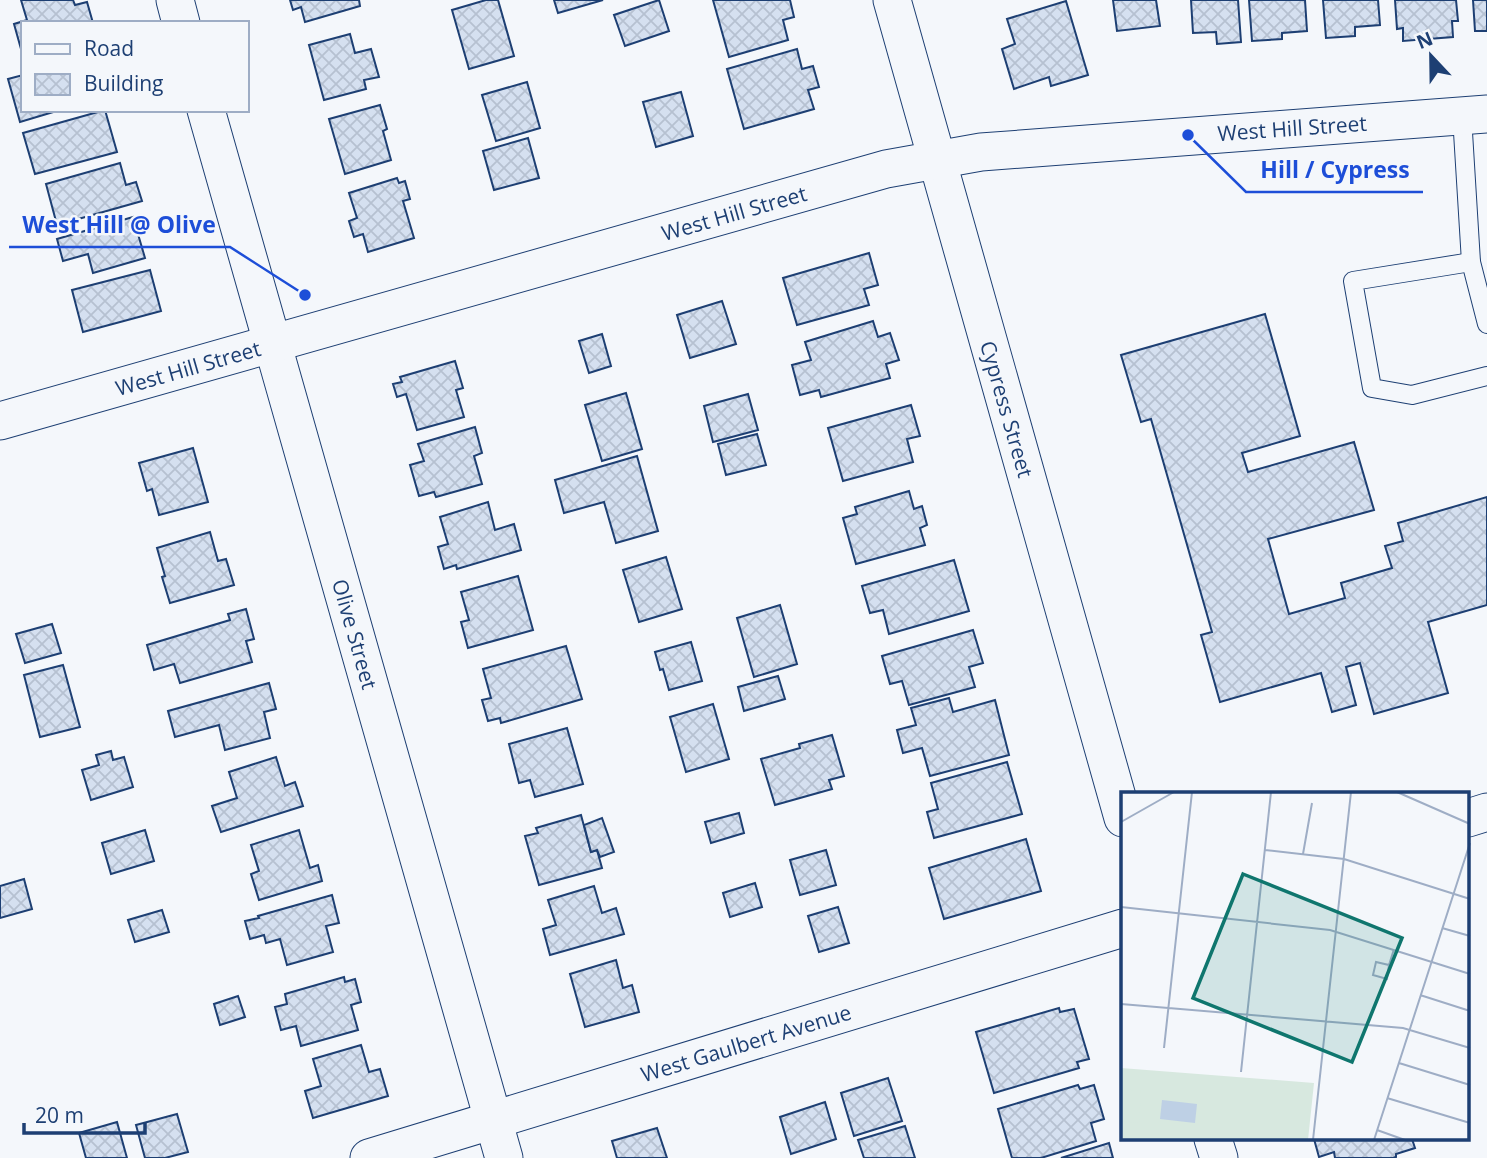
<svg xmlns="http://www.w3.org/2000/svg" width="1487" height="1158" font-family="'Open Sans',sans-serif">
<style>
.building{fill:url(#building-cross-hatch);stroke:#1d3f73;stroke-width:2}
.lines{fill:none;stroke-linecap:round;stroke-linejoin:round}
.service-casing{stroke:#1d3f73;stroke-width:20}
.minor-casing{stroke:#1d3f73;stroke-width:39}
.service{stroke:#f4f7fb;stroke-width:18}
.minor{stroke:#f4f7fb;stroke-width:37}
.labels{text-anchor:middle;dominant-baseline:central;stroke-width:5;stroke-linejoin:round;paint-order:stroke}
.street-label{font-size:21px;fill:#1d3f73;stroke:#f4f7fb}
.inset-road{fill:none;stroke:#9eadc5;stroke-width:2}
.view{fill:#0f766e;fill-opacity:0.15;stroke:#0f766e;stroke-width:3.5}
.inset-edge{fill:none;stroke:#1d3f73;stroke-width:3.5}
.leader{fill:none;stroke:#1d4ed8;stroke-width:2.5}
.callout-dot{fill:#1d4ed8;stroke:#f4f7fb;stroke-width:2.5}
.callout-label{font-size:23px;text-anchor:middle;font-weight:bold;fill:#1d4ed8;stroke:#f4f7fb;stroke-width:5;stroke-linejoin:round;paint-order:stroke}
</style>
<defs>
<pattern id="building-cross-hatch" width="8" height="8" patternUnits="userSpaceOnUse" patternTransform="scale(1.75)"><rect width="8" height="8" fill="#d5e0f0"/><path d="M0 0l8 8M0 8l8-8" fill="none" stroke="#b6c1d1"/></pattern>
</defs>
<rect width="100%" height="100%" fill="#f4f7fb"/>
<g class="building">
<path d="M21,0H73L75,5L87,2L93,23H23L21,49L14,24L27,20Z"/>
<path d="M290,0H359L360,6L305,22L301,7L293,10Z"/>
<path d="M486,0H498L514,56L469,69L452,10Z"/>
<path d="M554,0H603L558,13Z"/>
<path d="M659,0L669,31L625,46L614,15Z"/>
<path d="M713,0H790L794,17L783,20L788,40L729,57Z"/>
<path d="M1113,0H1156L1160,26L1117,31Z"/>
<path d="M1191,0H1238L1241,42L1217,44L1216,32L1193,33Z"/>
<path d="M1249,0H1305L1307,31L1282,33V39L1252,41Z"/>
<path d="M1323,0H1378L1380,25L1355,27V36L1326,38Z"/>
<path d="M1395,0H1456L1458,21H1452L1453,37L1403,41V28L1397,29Z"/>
<path d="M1473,0H1487V31H1475Z"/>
<path d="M1066,1L1088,75L1051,86L1049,77L1014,89L1002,49L1015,44L1007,19Z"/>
<path d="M350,34L355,53L371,49L379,77L364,80L366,89L324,100L309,45Z"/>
<path d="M797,49L802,69L813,66L819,87L808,90L814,109L744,129L727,69Z"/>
<path d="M23,75V110H60L20,122L8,79Z"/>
<path d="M527,82L540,128L496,141L482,95Z"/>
<path d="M681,92L693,136L656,147L643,102Z"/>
<path d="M380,105L387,129L383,131L391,160L345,174L329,119Z"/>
<path d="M105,110L117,152L35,174L23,133Z"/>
<path d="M528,138L539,178L494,190L483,151Z"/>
<path d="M120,163L126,185L136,182L142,201L57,225L46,184Z"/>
<path d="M397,178L399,183L405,181L410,199L403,201L414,238L368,252L363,234L354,237L349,221L357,218L349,193Z"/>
<path d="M133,217L145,258L93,273L88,254L63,261L57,239Z"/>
<path d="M869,253L878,285L864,289L869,305L797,325L783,278Z"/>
<path d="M150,270L161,311L83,332L72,290Z"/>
<path d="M722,301L736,344L690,358L677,315Z"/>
<path d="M1265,314L1300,436L1242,453L1248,472L1354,442L1374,510L1268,539L1289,614L1345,598L1341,583L1392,568L1385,546L1403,541L1398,523L1487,497V605L1428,622L1448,693L1374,714L1360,663L1346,667L1356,705L1332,712L1321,673L1220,702L1201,635L1212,632L1151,419L1141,422L1121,355Z"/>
<path d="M873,321L878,337L890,333L899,360L886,364L890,378L821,397L819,390L800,395L792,365L811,360L805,342Z"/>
<path d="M602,334L611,366L589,373L579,341Z"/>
<path d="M455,361L463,388L456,390L464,417L417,430L406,394L397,397L393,384L402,382L400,377Z"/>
<path d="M626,393L642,449L602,461L585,405Z"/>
<path d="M748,394L758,430L713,442L704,406Z"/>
<path d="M911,405L920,436L907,439L913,462L843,481L828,428Z"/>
<path d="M475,427L482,453L474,456L482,484L436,497L434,492L419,496L410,465L424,461L418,444Z"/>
<path d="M757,434L766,465L726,475L718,444Z"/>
<path d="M193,448L208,502L159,515L152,489L147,491L139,463Z"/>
<path d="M637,456L658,531L616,543L604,502L564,513L555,480Z"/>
<path d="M909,491L914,509L922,506L927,525L920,528L925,545L856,564L843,518L857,514L855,507Z"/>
<path d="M488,502L495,530L514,524L521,550L457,569L456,565L444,569L438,547L448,544L440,517Z"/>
<path d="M210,532L218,561L226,559L234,585L170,603L162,577L165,576L157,548Z"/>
<path d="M666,557L682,609L639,622L623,570Z"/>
<path d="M954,560L969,611L889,634L883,610L870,613L862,586Z"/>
<path d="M518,576L533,630L468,648L461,622L469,620L461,592Z"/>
<path d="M780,605L797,664L754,677L737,618Z"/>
<path d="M246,609L254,639L246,641L252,662L180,683L174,664L154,670L147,645L230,620L228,614Z"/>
<path d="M52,624L61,653L25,663L16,634Z"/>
<path d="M973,630L983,663L969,667L975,687L909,705L902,681L890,684L882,656Z"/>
<path d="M691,642L702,681L669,690L663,669L660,670L655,652Z"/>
<path d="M566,646L582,699L501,723L500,718L488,721L482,700L491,698L483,669Z"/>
<path d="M63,665L80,727L40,737L24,675Z"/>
<path d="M778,676L785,699L744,711L738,687Z"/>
<path d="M269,683L276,709L264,712L270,738L225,750L219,725L175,737L168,711Z"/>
<path d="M949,698L953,712L995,700L1009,755L930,776L922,748L903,753L897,730L916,725L911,708Z"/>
<path d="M713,704L729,759L686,772L670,717Z"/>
<path d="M567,728L583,784L535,797L530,780L519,783L509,744Z"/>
<path d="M832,735L844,776L829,780L832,789L775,805L761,759L800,748L799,744Z"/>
<path d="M111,751L113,760L124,757L133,787L91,800L82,770L99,765L96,755Z"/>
<path d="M276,757L285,786L295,782L303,806L221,832L212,806L237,798L229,772Z"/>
<path d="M1007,762L1022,814L934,838L927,812L938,809L931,783Z"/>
<path d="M739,813L744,833L711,843L705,822Z"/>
<path d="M581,815L591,852L597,850L602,868L539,885L525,836L538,833L536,828Z"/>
<path d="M602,818L614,852L600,857L597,850L591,852L584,825Z"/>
<path d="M145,830L154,861L111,874L102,843Z"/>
<path d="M299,830L310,868L318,865L322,881L259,900L251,874L259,871L251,845Z"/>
<path d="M1026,839L1041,891L944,919L929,868Z"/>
<path d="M826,850L836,885L800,895L790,860Z"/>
<path d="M24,879L32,909L0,918V886Z"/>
<path d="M755,883L762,907L730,917L723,893Z"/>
<path d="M594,886L602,913L616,908L624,934L550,955L543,929L556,925L548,900Z"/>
<path d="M332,895L339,923L326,926L333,952L287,965L280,939L266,943L264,935L250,939L245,921L259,918L258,916Z"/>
<path d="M838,907L849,943L819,952L808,916Z"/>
<path d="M162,910L169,932L135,942L128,920Z"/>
<path d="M616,960L623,988L632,985L639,1012L585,1027L570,974Z"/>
<path d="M344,977L345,982L355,979L361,1002L351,1005L358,1030L301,1046L296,1026L281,1030L275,1007L287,1004L285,994Z"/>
<path d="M238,996L245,1017L220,1025L214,1004Z"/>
<path d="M1059,1008L1060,1012L1074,1009L1089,1059L1077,1062L1079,1068L994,1093L976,1032Z"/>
<path d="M361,1045L369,1072L380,1069L388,1096L313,1118L305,1091L321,1086L313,1059Z"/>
<path d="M888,1078L902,1121L854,1136L841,1093Z"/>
<path d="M1078,1085L1080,1089L1094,1085L1104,1119L1091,1123L1096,1141L1041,1158H1012L998,1109Z"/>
<path d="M825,1102L836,1139L791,1154L780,1117Z"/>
<path d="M177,1114L188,1152L165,1158H145L136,1125Z"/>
<path d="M117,1122L127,1158H86L79,1133Z"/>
<path d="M905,1126L915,1158H864L858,1140Z"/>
<path d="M657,1128L667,1158H617L612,1141Z"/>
<path d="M1314,1139H1412L1415,1148L1396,1154V1157L1393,1158H1335L1334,1152L1319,1157Z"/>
<path d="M1109,1143L1113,1158H1061Z"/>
</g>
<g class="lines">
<g class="service-casing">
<g id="service">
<path d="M1462,116L1471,262L1487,324"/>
<path d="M1471,262L1353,281L1372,388L1412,395L1487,376"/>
</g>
</g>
<g class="minor-casing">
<g id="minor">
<path d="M175,0L181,23"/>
<path d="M892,0L1123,818"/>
<path d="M206,110L504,1158"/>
<path d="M0,421L886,169L981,152L1487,114"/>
<path d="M1468,818L1487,812"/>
<path d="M1213,1139L1219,1158"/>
<path d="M369,1158L1123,928"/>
</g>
</g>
<use href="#service" class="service"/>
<use href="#minor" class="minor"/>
</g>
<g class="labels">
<g class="street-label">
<text transform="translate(1292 128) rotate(-4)">West Hill Street</text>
<text transform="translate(734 213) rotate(-16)">West Hill Street</text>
<text transform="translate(188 368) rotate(-16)">West Hill Street</text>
<text transform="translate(1007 409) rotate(74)">Cypress Street</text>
<text transform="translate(355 634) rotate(74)">Olive Street</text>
<text transform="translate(746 1043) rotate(-17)">West Gaulbert Avenue</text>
</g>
</g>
<g transform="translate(1121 792)">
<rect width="348" height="348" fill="#f4f7fb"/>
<path d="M0,276L193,291L187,348H0Z" fill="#d7e8df"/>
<path d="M0,297L20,299L18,331L0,329Z" fill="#d7e8df"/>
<path d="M41,308L76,312L74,331L39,327Z" fill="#bed0e5"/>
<path class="inset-road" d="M276,0L349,32M0,30L53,0M144,58L223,67L349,107M182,62L191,11M0,115L209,138L349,182M321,136L349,144M268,173L266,187L252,183L255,170L268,173L273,157M299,203L349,219M0,212L282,236L349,256M43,256L71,0M278,271L349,293M120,280L150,0M266,306L349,331M256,338L284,348M192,348L230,0M253,348L349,51"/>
<path class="view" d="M122,82L281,146L231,270L72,206Z"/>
<rect width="348" height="348" class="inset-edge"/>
</g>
<path class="leader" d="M1188 135L1246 192H1423M305 295L230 247H9"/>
<g class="callout-dot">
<circle cx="1188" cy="135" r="7"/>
<circle cx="305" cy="295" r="7"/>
</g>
<g class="callout-label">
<text x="1335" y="178">Hill / Cypress</text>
<text x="119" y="233">West Hill @ Olive</text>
</g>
<rect x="21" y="21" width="228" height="91" fill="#f4f7fb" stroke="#9eadc5" stroke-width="2"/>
<rect x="35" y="44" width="35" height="10" fill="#f4f7fb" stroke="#9eadc5" stroke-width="2"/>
<text x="84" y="56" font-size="21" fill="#1d3f73">Road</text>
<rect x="35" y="74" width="35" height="21" fill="url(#building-cross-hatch)" stroke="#9eadc5" stroke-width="2"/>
<text x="84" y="91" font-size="21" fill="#1d3f73">Building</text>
<g transform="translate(1431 56) rotate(338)" stroke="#f4f7fb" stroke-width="5" paint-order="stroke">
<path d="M0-5L12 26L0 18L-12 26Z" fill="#1d3f73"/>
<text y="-10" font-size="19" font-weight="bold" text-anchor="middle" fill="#1d3f73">N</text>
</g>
<path d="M24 1123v10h121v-10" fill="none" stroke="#1d3f73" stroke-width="3.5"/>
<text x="35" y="1123" font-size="21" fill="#1d3f73" stroke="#f4f7fb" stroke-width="5" paint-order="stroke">20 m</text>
</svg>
